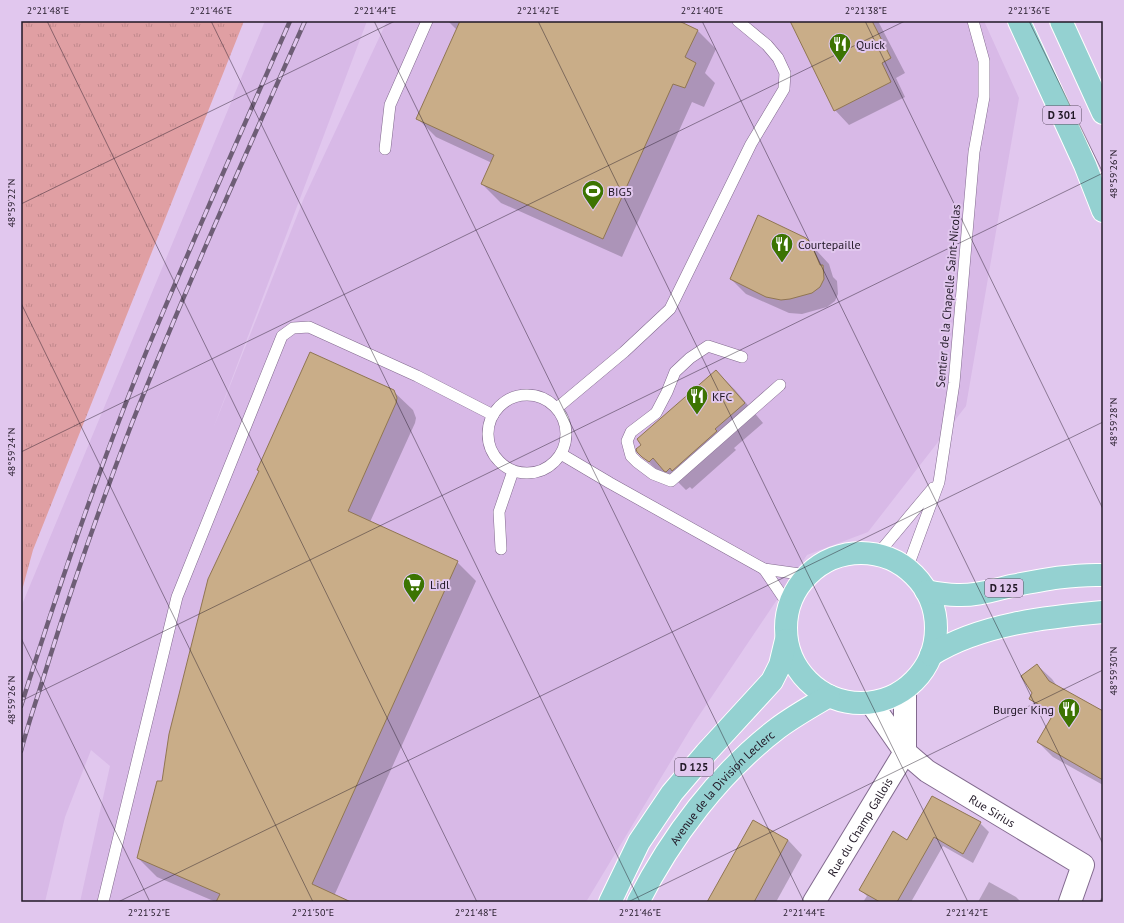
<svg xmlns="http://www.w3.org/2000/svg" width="1124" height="923" font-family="'PT Sans',sans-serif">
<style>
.built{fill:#d8b9e7}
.grass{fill:url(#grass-tufts)}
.shadow{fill:#0003}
.building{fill:#c9ad88;stroke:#907652}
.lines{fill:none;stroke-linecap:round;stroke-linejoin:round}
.service-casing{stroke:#826a8e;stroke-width:12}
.minor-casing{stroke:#826a8e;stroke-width:24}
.primary-casing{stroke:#fff;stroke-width:24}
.service{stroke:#fff;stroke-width:11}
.minor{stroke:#fff;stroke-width:22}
.primary{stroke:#94d1d1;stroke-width:22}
.rail-casing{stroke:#6e5e76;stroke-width:4.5}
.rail{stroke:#e1c7ee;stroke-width:3;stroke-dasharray:9;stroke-linecap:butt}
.ticks{fill:none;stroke:#211826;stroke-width:1;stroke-opacity:0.45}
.labels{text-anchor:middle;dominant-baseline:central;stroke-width:4;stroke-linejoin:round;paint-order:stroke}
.shield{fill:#e1c7ee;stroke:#5b4c62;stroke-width:1}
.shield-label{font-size:11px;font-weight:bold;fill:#211826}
.poi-label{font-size:12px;fill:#211826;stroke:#e1c7ee;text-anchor:start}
.street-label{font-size:12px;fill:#211826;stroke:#e1c7ee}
.neatline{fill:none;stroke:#211826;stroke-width:1.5}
.ticks-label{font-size:10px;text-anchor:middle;fill:#211826}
</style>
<defs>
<pattern id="grass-tufts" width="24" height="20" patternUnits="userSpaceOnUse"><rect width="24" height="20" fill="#e09fa3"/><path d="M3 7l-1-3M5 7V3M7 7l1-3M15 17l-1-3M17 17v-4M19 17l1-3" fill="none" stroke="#c0888c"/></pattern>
</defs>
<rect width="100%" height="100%" fill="#e1c7ee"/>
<path class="built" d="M265,21H367L213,429L304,198L387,21H984L1019,98L966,406L868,532L807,555L694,723L586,902H80L110,766L91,750L65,817L45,902H21V607Z"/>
<path class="grass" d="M21,21H244L33,550L21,594Z"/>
<g class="shadow">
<path d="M448,21H681L680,23L697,30L716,49L705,73L715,83L704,107L692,102L622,257L501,203L482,184L492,163L436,137L417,118L457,30Z"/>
<path d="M792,21H878L905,73L896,78L905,97L849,125L835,110Z"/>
<path d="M805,238L829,264L833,277L837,281L838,294L835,301L827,307L802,314L789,313L746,294L731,279Z"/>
<path d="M716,371L735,390L763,423L734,448L736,450L692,489L690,487L686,490L673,477L658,471L638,452Z"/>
<path d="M393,391L413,410L416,418L415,423L370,522L457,562L476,581L334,896L349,902H216L157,877L138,858L163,782Z"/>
<path d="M1037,665L1052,679L1057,686L1103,712V785L1053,757L1038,742L1052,718L1045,714L1030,699L1033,693Z"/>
<path d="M980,823L989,832L973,863L943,846L911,902H863L867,896L860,889L908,841Z"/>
<path d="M788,840L802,855L776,902H708Z"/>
<path d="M989,882L1016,897L1021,902H978Z"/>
<path d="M1101,898L1103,899V902H1099Z"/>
</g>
<g class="building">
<path d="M460,21H679L698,30L685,57L696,63L685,88L673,84L603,239L481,184L494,155L416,119Z"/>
<path d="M790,21H872L891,58L882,63L891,82L834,111Z"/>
<path d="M758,215L806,238L811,243L820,265H823L824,279L820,287L812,293L790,299L781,300L766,297L730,279Z"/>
<path d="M310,352L394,390L397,398L396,403L348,511L458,561L312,884L351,902H216L220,894L137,858L157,781H162L169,734L208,579L259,471L257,470Z"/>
<path d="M716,370L745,403L715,429L717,431L672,471L670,468L666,472L664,471L653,458L649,462L642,457L637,452L636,449L641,445L637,439Z"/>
<path d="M1037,664L1049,681L1103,711V780L1037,742L1054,713L1029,699L1032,693L1021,676Z"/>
<path d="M932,796L981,822L963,854L934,837L897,902H880L859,890L893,831L907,840Z"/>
<path d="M753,820L788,840L754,902H707Z"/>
</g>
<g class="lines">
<g class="service-casing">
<g id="service">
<path d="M385,149L390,105L427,21"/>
<path d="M742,357L708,346L690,358L675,372L667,392L656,413L631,432L627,441L631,456L637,462L653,474L671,481L780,385"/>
<circle cx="527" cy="434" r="39"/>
<path d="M557,408L624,352L670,309L751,144L784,89L785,73L778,58L767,45L738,21"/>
<path d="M561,454L610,483L764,569L807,575"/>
<path d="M501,549L499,512L513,471"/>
<path d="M877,555L933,488"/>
<path d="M764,569L789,606"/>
<path d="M907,569L939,482L954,383L974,152L984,97V61L973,21"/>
<path d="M103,902L177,597L282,336L293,328L309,327L417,376L493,415"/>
</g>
</g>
<g class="minor-casing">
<g id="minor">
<path id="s1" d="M871,703L905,752L927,771L1083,865L1070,902"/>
<path id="s2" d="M814,902L905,752V689"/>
</g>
</g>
<g class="primary-casing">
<g id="primary">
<path d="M1019,21L1085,165L1103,211"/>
<path d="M1061,21L1103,113"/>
<circle cx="861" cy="628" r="75"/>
<path d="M926,591C936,593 946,595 957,595C975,596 994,590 1011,586C1042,580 1072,574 1103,575"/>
<path d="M931,655C980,624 1047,617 1103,612"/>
<path d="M610,902L639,842L672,793L706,753L772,681L780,665L786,640"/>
<path id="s3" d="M638,902C671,837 719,773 778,728C794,716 812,706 829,696"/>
</g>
</g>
<use href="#service" class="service"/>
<use href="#minor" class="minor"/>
<use href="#primary" class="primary"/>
<g class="rail-casing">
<g id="rail">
<path d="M21,706C59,586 99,467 147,350C193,240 242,130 290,21"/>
<path d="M21,751C29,720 40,690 49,660C74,580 102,501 132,423C186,287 246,154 305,21"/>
</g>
</g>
<use href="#rail" class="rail"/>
</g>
<path class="ticks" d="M47,21L477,902M211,21L640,902M374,21L804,902M538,21L968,902M702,21L1103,844M865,21L1103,509M1029,21L1103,173M21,204L395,21M21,303L313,902M21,452L905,21M21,638L150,902M21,701L1103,173M118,902L1103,422M628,902L1103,670"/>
<defs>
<g id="restaurant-pin" transform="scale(1.15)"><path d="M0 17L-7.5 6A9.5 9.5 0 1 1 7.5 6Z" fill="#3c7402" stroke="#e1c7ee"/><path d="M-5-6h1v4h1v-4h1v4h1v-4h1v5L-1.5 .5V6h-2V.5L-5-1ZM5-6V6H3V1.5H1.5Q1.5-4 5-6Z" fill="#fff"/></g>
<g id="stadium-pin" transform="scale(1.15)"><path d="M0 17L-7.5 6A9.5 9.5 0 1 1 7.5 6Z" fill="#3c7402" stroke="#e1c7ee"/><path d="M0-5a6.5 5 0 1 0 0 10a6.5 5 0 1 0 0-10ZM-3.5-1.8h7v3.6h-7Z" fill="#fff"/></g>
<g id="supermarket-pin" transform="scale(1.15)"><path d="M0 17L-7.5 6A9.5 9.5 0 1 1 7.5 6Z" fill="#3c7402" stroke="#e1c7ee"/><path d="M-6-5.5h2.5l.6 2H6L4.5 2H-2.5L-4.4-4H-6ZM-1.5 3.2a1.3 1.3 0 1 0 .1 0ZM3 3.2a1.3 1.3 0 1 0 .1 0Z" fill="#fff"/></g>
</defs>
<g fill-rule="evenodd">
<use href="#restaurant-pin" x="840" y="44"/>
<use href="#stadium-pin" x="593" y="191"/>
<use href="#restaurant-pin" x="782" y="244"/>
<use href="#restaurant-pin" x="697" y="396"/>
<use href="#supermarket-pin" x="414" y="584"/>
<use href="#restaurant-pin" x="1069" y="709"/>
</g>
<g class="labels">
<g class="shield">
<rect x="1043" y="106" width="38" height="18" rx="3"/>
<rect x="985" y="579" width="38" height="18" rx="3"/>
<rect x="675" y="758" width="38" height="18" rx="3"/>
</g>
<g class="shield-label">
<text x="1062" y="115">D 301</text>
<text x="1004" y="588">D 125</text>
<text x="694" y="767">D 125</text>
</g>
<g class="poi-label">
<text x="856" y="44">Quick</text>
<text x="608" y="191">BIG5</text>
<text x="798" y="244">Courtepaille</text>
<text x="712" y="396">KFC</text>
<text x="430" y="584">Lidl</text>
<text x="1054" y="709" text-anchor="end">Burger King</text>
</g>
<g class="street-label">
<text transform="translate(948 296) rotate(-85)">Sentier de la Chapelle Saint-Nicolas</text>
<text stroke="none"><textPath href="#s3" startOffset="143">Avenue de la Division Leclerc</textPath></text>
<text stroke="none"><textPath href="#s1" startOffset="165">Rue Sirius</textPath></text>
<text stroke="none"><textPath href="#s2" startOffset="88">Rue du Champ Gallois</textPath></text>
</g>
</g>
<rect width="1124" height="923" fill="none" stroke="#e1c7ee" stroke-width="44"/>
<rect x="22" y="22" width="1080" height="879" class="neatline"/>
<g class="ticks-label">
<text x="48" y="14">2°21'48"E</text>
<text x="211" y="14">2°21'46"E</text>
<text x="375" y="14">2°21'44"E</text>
<text x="538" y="14">2°21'42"E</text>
<text x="702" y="14">2°21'40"E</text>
<text x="866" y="14">2°21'38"E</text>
<text x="1029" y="14">2°21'36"E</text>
<text transform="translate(1113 174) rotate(-90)" y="4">48°59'26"N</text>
<text transform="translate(11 203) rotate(-90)" y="4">48°59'22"N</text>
<text transform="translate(1113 422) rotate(-90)" y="4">48°59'28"N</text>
<text transform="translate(11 452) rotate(-90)" y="4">48°59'24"N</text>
<text transform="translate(1113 671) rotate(-90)" y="4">48°59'30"N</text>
<text transform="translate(11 700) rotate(-90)" y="4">48°59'26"N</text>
<text x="149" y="916">2°21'52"E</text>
<text x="313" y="916">2°21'50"E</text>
<text x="476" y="916">2°21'48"E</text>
<text x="640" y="916">2°21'46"E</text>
<text x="804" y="916">2°21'44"E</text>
<text x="967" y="916">2°21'42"E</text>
</g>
</svg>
